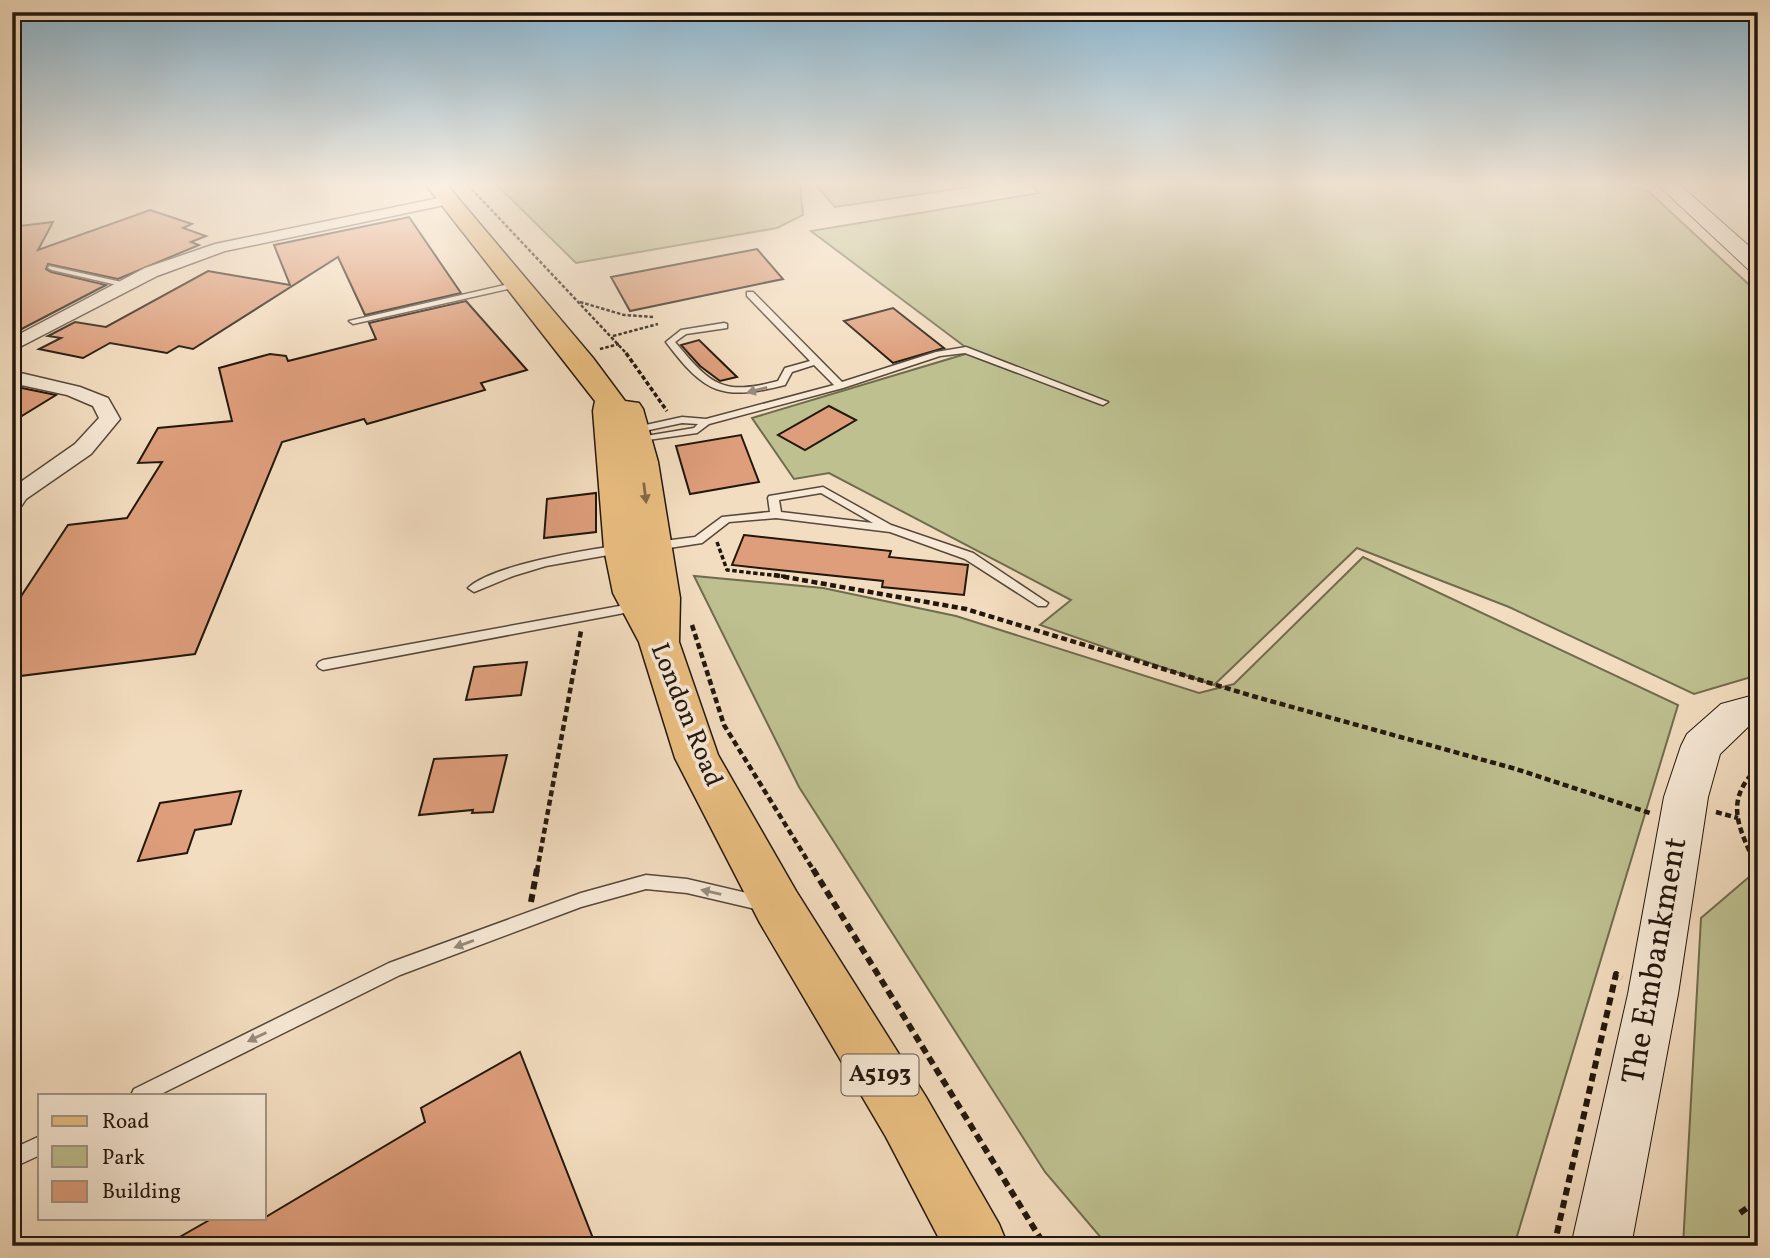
<svg xmlns="http://www.w3.org/2000/svg" width="1770" height="1258" font-family="Vollkorn,serif">
<style>
.green{fill:#bec090;stroke:#706c4e;stroke-width:2}
.building{fill:#de9e7b;stroke:#22170d;stroke-width:2}
.lines{fill:none;stroke-linecap:round;stroke-linejoin:round}
.service-casing{stroke:#56483a;stroke-width:3}
.minor-casing{stroke:#56483a;stroke-width:3}
.secondary-casing{stroke:#22170d;stroke-width:2}
.primary-casing{stroke:#22170d;stroke-width:3}
.path-far3{stroke:#22170d;stroke-width:2.5;stroke-dasharray:3.5 2;stroke-linecap:butt}
.path-far2{stroke:#22170d;stroke-width:3.5;stroke-dasharray:4.5 2.5;stroke-linecap:butt}
.path-far1{stroke:#22170d;stroke-width:4.5;stroke-dasharray:6 3.5;stroke-linecap:butt}
.path{stroke:#22170d;stroke-width:6;stroke-dasharray:8 5;stroke-linecap:butt}
.service{fill:#f7e9d6;fill-rule:evenodd}
.minor{fill:#f7e9d6;fill-rule:evenodd}
.secondary{fill:#f7e9d6;fill-rule:evenodd}
.primary{fill:#eabe80;fill-rule:evenodd}
.oneway{fill:#978a7c}
.oneway2{fill:#866a46}
.labels{text-anchor:middle;dominant-baseline:central;stroke-width:7;stroke-linejoin:round;paint-order:stroke}
.shield{fill:#f7e9d6;stroke:#625649;stroke-width:2}
.shield-label{font-size:24px;font-weight:bold;fill:#22170d}
.street-label{font-size:26px;fill:#22170d;stroke:#f7e9d6}
.near-street-label{font-size:32px;fill:#22170d;stroke:#f7e9d6}
</style>
<rect width="100%" height="100%" fill="#f3ddc0"/>
<filter id="stains"><feTurbulence type="fractalNoise" baseFrequency=".00286" numOctaves="4"/><feColorMatrix values="0 0 0 0 .2 0 0 0 0 .09 0 0 0 0 .02 0 0 0 .5 -.17"/></filter>
<radialGradient id="worn" r=".72"><stop offset=".6" stop-color="#630" stop-opacity="0"/><stop offset="1" stop-color="#630" stop-opacity=".3"/></radialGradient>
<g class="green">
<path d="M497,185H800L803,215L777,228L576,263Z"/>
<path d="M816,185H982L835,207Z"/>
<path d="M1030,185H1625L1648,191L1758,293V675L1694,694L1509,607L1357,548L1214,685L1040,625L1071,600L829,473L794,479L752,418L972,352L811,231L1039,193Z"/>
<path d="M1363,557L1678,705L1514,1246H1108L1045,1172L799,787L694,576L823,588L956,616L1199,693L1234,684Z"/>
<path d="M1749,877L1758,884V1246H1683L1701,918Z"/>
</g>
<g class="building">
<path d="M150,210L192,224L183,228L206,236L191,242L199,245L118,279L48,264L46,269L51,272L106,285L12,334V227L53,222L38,250Z"/>
<path d="M409,217L461,293L365,315L338,257L193,349L179,346L167,353L110,343L83,358L39,349L61,338L48,336L75,322L106,327L208,271L290,285L274,245Z"/>
<path d="M757,249L783,279L630,311L611,277Z"/>
<path d="M466,301L527,370L481,383L485,390L367,424L364,419L282,442L195,654L12,677V610L68,525L127,518L162,462L138,463L158,428L232,421L219,368L270,354L286,356L288,361L376,339L369,323Z"/>
<path d="M893,308L944,348L893,363L844,321Z"/>
<path d="M699,340L737,377L720,381L700,366L681,345Z"/>
<path d="M12,386L56,395L12,422Z"/>
<path d="M829,406L856,420L805,450L778,435Z"/>
<path d="M741,435L759,482L690,494L676,446Z"/>
<path d="M596,493V532L544,538L547,499Z"/>
<path d="M744,535L891,551L889,557L968,565L964,595L882,587L883,581L732,565Z"/>
<path d="M527,662L521,695L466,700L474,667Z"/>
<path d="M507,755L493,812L472,813L473,810L419,815L434,759Z"/>
<path d="M241,791L231,824L195,830L187,853L138,861L160,803Z"/>
<path d="M520,1052L596,1246H164L213,1218H264L425,1122L421,1108Z"/>
</g>
<g class="lines">
<g class="service-casing">
<g id="service">
<path d="M49,266L126,283L130,285L126,287L52,270L48,268Z"/>
<path d="M518,282L522,284L521,286L353,324L349,321Z"/>
<path d="M747,292H753L842,382L936,352L966,347L1108,402L1103,405L1100,404L965,353L940,356L843,388L709,424L697,433L634,442V438L694,428L698,424L682,423L635,433L632,432V428L682,417L706,419L834,385L814,365L792,372L785,385C722,401 705,394 666,342L681,330L724,323L727,324V328L686,334L675,342C711,385 722,396 778,381L785,368L810,361L747,296Z"/>
<path d="M823,487L891,525L973,553L1048,603L1046,606H1038L965,559L890,532L776,518L729,522L702,543L656,550L650,546L656,542L695,537L722,517L770,512L768,498L769,496ZM821,493L873,523L781,512L779,500Z"/>
<path d="M621,545L627,549L625,552L546,566L513,576L474,592L468,588C492,565 586,550 621,545Z"/>
<path d="M636,603L640,604L642,607L640,610L323,670L319,668L317,665L319,662L323,660Z"/>
<path d="M646,875L687,879L764,897L770,899L772,904L770,909L764,911L687,893L646,889L581,907L400,975L159,1095H131L134,1089L389,963L581,893Z"/>
<path d="M40,1136V1155L12,1168V1149Z"/>
</g>
</g>
<g class="minor-casing">
<g id="minor">
<path d="M449,196L454,197V203L225,251L157,276L12,351V338L145,268L215,244Z"/>
<path d="M12,371L80,387L108,398L120,419L91,454L26,499L20,508L12,510V488L75,444L99,418L93,406L67,395L12,383Z"/>
</g>
</g>
<g class="secondary-casing">
<g id="secondary">
<path d="M1658,185H1680L1758,254V273L1750,271Z"/>
<path d="M1758,694V724L1748,727L1720,754L1708,797L1678,994L1631,1246H1571L1628,994L1664,797L1681,746L1687,734L1721,704Z"/>
</g>
</g>
<g class="primary-casing">
<path id="primary" d="M426,185H447L593,358L625,401L639,403L643,409L658,462L680,598L679,642L718,755L796,891L926,1097L999,1224L1008,1246H943L886,1137L760,923L675,758L639,642L613,593L604,549L593,411L595,401Z"/>
</g>
<g class="path-far3">
<path d="M468,185L627,354"/>
<path d="M580,302L624,315L654,317"/>
<path d="M613,336L658,324"/>
<path d="M600,349L619,344"/>
</g>
<g class="path-far2">
<path d="M626,353L667,411"/>
<path d="M717,542L727,570L789,577"/>
</g>
<g class="path-far1">
<path d="M774,575L966,609L1256,697L1516,769L1650,813"/>
<path d="M692,625L724,725L814,871"/>
<path d="M1758,768C1721,802 1741,831 1758,870"/>
<path d="M1716,812L1738,818"/>
<path d="M537,871L581,631"/>
</g>
<g class="path">
<path d="M813,869L1045,1246"/>
<path d="M531,902L537,869"/>
<path d="M1740,1213L1758,1200"/>
<path d="M1554,1246L1616,974L1622,978"/>
</g>
<use href="#service" class="service"/>
<use href="#minor" class="minor"/>
<use href="#secondary" class="secondary"/>
<use href="#primary" class="primary"/>
</g>
<defs><path id="oneway-solid" d="M-6-.8H1V-3.2L6.5 0L1 3.2V.8H-6Z" transform="scale(1.75)"/></defs>
<g class="oneway">
<use href="#oneway-solid" transform="translate(757 390) rotate(165)"/>
<use href="#oneway-solid" transform="translate(711 892) rotate(-167)"/>
<use href="#oneway-solid" transform="translate(464 944) rotate(160)"/>
<use href="#oneway-solid" transform="translate(257 1037) rotate(154)"/>
</g>
<use class="oneway2" href="#oneway-solid" transform="translate(645 493) rotate(83)"/>
<linearGradient id="sky" x2="0" y2="1"><stop stop-color="#89b7d4"/><stop offset="0.51" stop-color="#faf0e3"/><stop offset="1" stop-color="#faf0e3" stop-opacity="0"/></linearGradient>
<rect width="1770" height="361" fill="url(#sky)"/>
<g class="labels">
<rect class="shield" x="841.5" y="1054.5" width="77" height="41" rx="5"/>
<g class="shield-label">
<text x="880" y="1075">A5193</text>
</g>
<g class="street-label">
<text transform="translate(686 715) rotate(68)">London Road</text>
</g>
<g class="near-street-label">
<text transform="translate(1656 961) rotate(-80)">The Embankment</text>
</g>
</g>
<rect width="1770" height="1258" fill="none" stroke="#f3ddc0" stroke-width="42"/>
<rect x="14" y="14" width="1742" height="1230" fill="none" stroke="#22170d" stroke-width="3.5"/>
<rect x="21" y="21" width="1728" height="1216" fill="none" stroke="#22170d" stroke-width="2"/>
<rect x="38" y="1094" width="228" height="126" fill="#f7e9d6" stroke="#a29586" stroke-width="2"/>
<rect x="52" y="1116" width="35" height="10" fill="#eabe80" stroke="#a29586" stroke-width="2"/>
<text x="102" y="1128" font-size="21" fill="#22170d">Road</text>
<rect x="52" y="1146" width="35" height="21" fill="#bec090" stroke="#a29586" stroke-width="2"/>
<text x="102" y="1164" font-size="21" fill="#22170d">Park</text>
<rect x="52" y="1181" width="35" height="21" fill="#de9e7b" stroke="#a29586" stroke-width="2"/>
<text x="102" y="1198" font-size="21" fill="#22170d">Building</text>
<rect width="100%" height="100%" filter="url(#stains)"/>
<rect width="100%" height="100%" fill="url(#worn)"/>
</svg>
